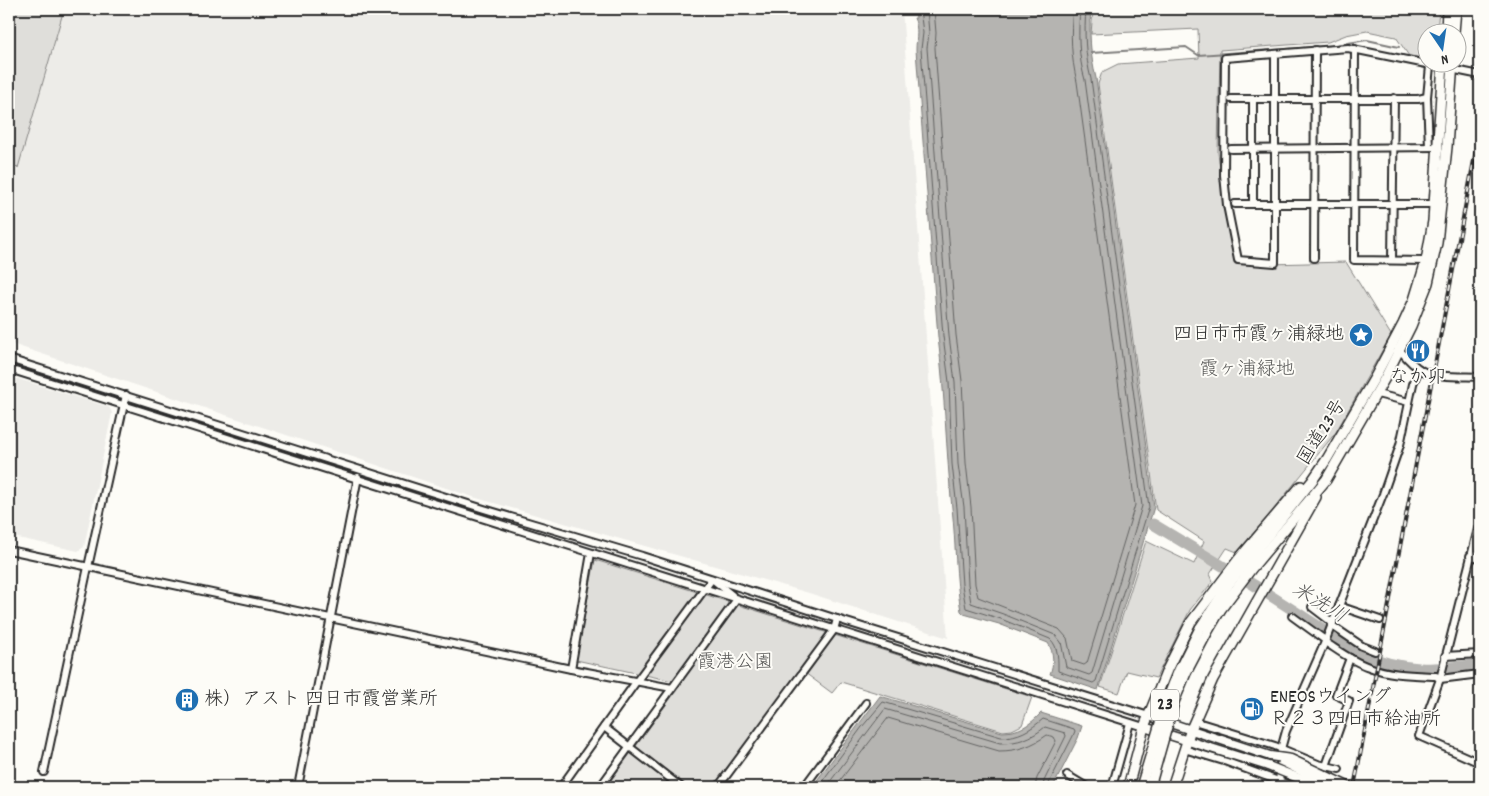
<svg xmlns="http://www.w3.org/2000/svg" width="1489" height="796" font-family="Dekko,'Klee One',sans-serif">
<style>
.built{fill:#edece8}
.green{fill:#dfdeda;stroke:#858482}
.water{fill:#b5b4b1;stroke:#7e7d7b}
.lines{fill:none;stroke-linecap:round;stroke-linejoin:round}
.shore{stroke:#626261;stroke-width:1}
.stream{stroke:#7e7d7b;stroke-width:2}
.river{stroke:#b5b4b1;stroke-width:11}
.minor-casing{stroke:#2b2b2b;stroke-width:10}
.major-casing{stroke:#2b2b2b;stroke-width:11}
.highway-casing{stroke:#2b2b2b;stroke-width:12}
.minor{stroke:#fdfcf7;stroke-width:6}
.major{stroke:#fdfcf7;stroke-width:8}
.highway{stroke:#fdfcf7;stroke-width:9}
.rail-casing{stroke:#2b2b2b;stroke-width:4}
.rail{stroke:#fdfcf7;stroke-width:2;stroke-dasharray:5.5;stroke-linecap:butt}
.major-bridge-casing{stroke:#2b2b2b;stroke-width:11;stroke-linecap:butt}
.highway-bridge-casing{stroke:#2b2b2b;stroke-width:12;stroke-linecap:butt}
.major-bridge{stroke:#fdfcf7;stroke-width:8}
.highway-bridge{stroke:#fdfcf7;stroke-width:9}
.labels{text-anchor:middle;dominant-baseline:central;stroke-width:4;stroke-linejoin:round;paint-order:stroke}
.shield{fill:#fdfcf7;stroke:#6a6a68;stroke-width:1}
.shield-label{font-size:18px;font-weight:bold;fill:#2b2b2b}
.poi-label{font-size:19px;fill:#2b2b2b;stroke:#fdfcf7;text-anchor:start}
.park-label{font-size:19px;fill:#585857;stroke:#fdfcf7}
.street-label{font-size:19px;fill:#2b2b2b;stroke:#fdfcf7}
.water-label{font-size:20px;font-style:italic;fill:#5b5b5a;stroke:#fdfcf7}
</style>
<rect width="100%" height="100%" fill="#fdfcf7"/>
<filter id="ink" filterUnits="userSpaceOnUse"><feTurbulence type="fractalNoise" baseFrequency=".02" numOctaves="2"/><feDisplacementMap in="SourceGraphic" scale="10" xChannelSelector="R" yChannelSelector="G"/><feConvolveMatrix kernelMatrix="1 2 1 2 8 2 1 2 1" color-interpolation-filters="sRGB"/></filter>
<g filter="url(#ink)">
<g class="built">
<path d="M9,9H902L948,638L809,593L473,497L9,343Z"/>
<path d="M9,376L109,407L112,413L84,547L78,551L9,536Z"/>
</g>
<g class="green">
<path d="M9,9H64L18,168L9,165Z"/>
<path d="M1093,9H1439L1437,32H1426V58L1409,56L1396,37L1367,31L1346,35L1328,42L1220,50L1218,153L1225,209L1234,260L1269,264L1346,262L1391,335L1336,432L1273,510L1237,552L1227,548L1210,574L1213,581L1190,610L1156,678L1127,671L1119,693L1100,687L1146,541L1194,564L1204,541L1156,510L1098,84L1102,72L1118,64L1199,58L1198,29L1091,34Z"/>
<path d="M595,560L1032,697L1022,725L1012,730L1003,731L841,682L832,693L801,670L713,787H606L682,683L576,660Z"/>
</g>
<g class="water">
<path d="M915,9H1091C1089,33 1090,55 1096,78L1154,507L1098,690L1050,674C1054,664 1054,652 1048,643L999,624L964,614L961,611C955,577 956,543 952,508C946,451 945,394 938,337L916,50C916,39 919,28 914,18H916Z"/>
<path d="M880,696L1002,732C1019,732 1030,725 1041,713L1082,726L1078,738L1053,787H812Z"/>
</g>
<g class="lines">
<g class="shore">
<path d="M920,9L923,33L921,49L943,336L949,382L952,464L957,508L962,585L966,608L1001,619L1050,639C1059,647 1058,661 1058,671L1093,683L1096,681L1149,507L1091,79C1085,55 1084,33 1086,9"/>
<path d="M927,9L929,33L927,48L949,336L955,382L958,464L964,507L968,584L971,603L1003,614L1055,635L1061,642L1066,667L1089,675L1092,673L1142,506L1085,80C1078,56 1078,33 1080,9"/>
<path d="M934,9L936,33L935,48L956,335L962,381L966,463L971,507L975,584L978,597L1059,629L1067,638L1072,661L1084,665L1087,663L1135,505L1077,82C1071,57 1070,34 1073,9"/>
<path d="M818,787L862,727L883,702L1001,737C1019,737 1030,730 1043,719L1074,729L1075,731L1073,736L1049,783V787"/>
<path d="M826,787L885,709L1000,743C1018,743 1032,738 1045,727L1065,733L1066,736L1044,781L1043,787"/>
<path d="M835,787L888,718L999,751C1018,751 1032,746 1047,735L1054,737L1056,741L1037,778L1035,787"/>
</g>
<path class="stream" d="M1091,53L1186,47L1198,55L1329,46L1367,40L1399,47"/>
<path class="river" d="M1153,524L1254,585L1360,653C1402,672 1436,670 1480,664"/>
<g class="minor-casing">
<g id="minor">
<path d="M1355,49L1354,260L1426,261"/>
<path d="M1275,54V263L1238,260L1227,205L1224,175L1225,58L1348,48L1480,75"/>
<path d="M1231,99H1418L1427,97"/>
<path d="M1429,147L1427,97L1430,66"/>
<path d="M1231,149L1438,147"/>
<path d="M1235,204H1434"/>
<path d="M1253,204V99"/>
<path d="M1314,258L1315,50"/>
<path d="M1392,260L1394,98"/>
<path d="M1398,348C1405,356 1412,365 1421,370C1435,378 1464,376 1480,377"/>
<path d="M9,359L484,509L642,556L837,619L1149,716"/>
<path d="M9,369L1144,727"/>
<path d="M1377,394L1409,402"/>
<path d="M1480,521L1440,679L1419,736L1480,763"/>
<path d="M9,550L571,669L672,688"/>
<path d="M1470,556L1480,558"/>
<path d="M1339,606L1380,620"/>
<path d="M1312,607L1333,623"/>
<path d="M1292,616L1325,640"/>
<path d="M1331,625L1362,646L1375,651"/>
<path d="M1325,642C1339,651 1353,662 1369,667C1390,675 1414,675 1436,676L1440,679L1480,674"/>
<path d="M1445,656L1480,654"/>
<path d="M571,669L591,553"/>
<path d="M1194,721L1275,746L1318,764L1339,769"/>
<path d="M604,727L681,787"/>
<path d="M1184,749L1227,762L1295,787"/>
<path d="M1326,766L1349,701L1336,695L1350,658"/>
<path d="M44,772L88,567L126,395"/>
<path d="M1067,775L1087,787"/>
<path d="M298,787L358,477"/>
<path d="M561,787L636,682L712,579L732,595"/>
<path d="M600,787L737,599"/>
<path d="M718,787L834,630L837,619"/>
<path d="M804,787L866,703"/>
<path d="M1112,787L1130,723"/>
<path d="M1279,787L1281,749L1286,731L1325,642L1383,494L1400,445L1413,384L1419,369"/>
</g>
</g>
<g class="major-casing">
<g id="major">
<path d="M1149,716L1270,756"/>
<path d="M1144,727L1268,766"/>
</g>
</g>
<g class="highway-casing">
<g id="highway">
<path d="M1446,32L1447,9"/>
<path d="M1454,32L1456,9"/>
<path d="M1200,628L1229,584L1312,481L1327,459L1375,377L1403,324L1414,300L1426,261L1433,221L1443,62"/>
<path d="M1208,631L1221,609L1252,568L1326,480L1385,378L1411,326L1428,283L1437,243L1447,147L1453,62"/>
<path d="M1128,787L1144,727L1167,670L1191,622L1238,560L1301,486"/>
<path d="M1172,787L1191,729L1213,679L1316,497"/>
</g>
</g>
<use href="#minor" class="minor"/>
<use href="#major" class="major"/>
<use href="#highway" class="highway"/>
<g class="rail-casing">
<path id="rail" d="M1354,787L1480,129"/>
</g>
<use href="#rail" class="rail"/>
<g class="major-bridge-casing">
<g id="major-bridge">
<path d="M1270,756L1291,759L1350,787"/>
<path d="M1283,762L1333,787"/>
<path d="M1268,766L1321,787"/>
</g>
</g>
<g class="highway-bridge-casing">
<g id="highway-bridge">
<path d="M1141,787L1167,700L1179,670L1200,628"/>
<path d="M1150,787L1174,702L1186,673L1208,631"/>
</g>
</g>
<use href="#major-bridge" class="major-bridge"/>
<use href="#highway-bridge" class="highway-bridge"/>
</g>
</g>
<defs>
<g id="sight-disc" transform="scale(1.25)"><circle r="9.5" fill="#1f6fb2" stroke="#fdfcf7"/><path d="M0-6L1.8-2.2L6-1.7L2.9 1.2L3.7 5.4L0 3.3L-3.7 5.4L-2.9 1.2L-6-1.7L-1.8-2.2Z" fill="#fff"/></g>
<g id="restaurant-disc" transform="scale(1.25)"><circle r="9.5" fill="#1f6fb2" stroke="#fdfcf7"/><path d="M-5-6h1v4h1v-4h1v4h1v-4h1v5L-1.5 .5V6h-2V.5L-5-1ZM5-6V6H3V1.5H1.5Q1.5-4 5-6Z" fill="#fff"/></g>
<g id="building-disc" transform="scale(1.25)"><circle r="9.5" fill="#1f6fb2" stroke="#fdfcf7"/><path d="M-4-6H4V6H1V3H-1V6H-4ZM-2.5-4.3h1.7v1.8h-1.7ZM.8-4.3h1.7v1.8H.8ZM-2.5-1h1.7V.8h-1.7ZM.8-1h1.7V.8H.8Z" fill="#fff"/></g>
<g id="fuel-disc" transform="scale(1.25)"><circle r="9.5" fill="#1f6fb2" stroke="#fdfcf7"/><path d="M-5.5-6h7V0h2V4h1.3V-2.5L3-4.5l.8-.8L6-3V5H2.5V1h-1V6h-7ZM-4.2-4.7v3.2H.2V-4.7Z" fill="#fff"/></g>
</defs>
<g fill-rule="evenodd">
<use href="#sight-disc" x="1361" y="335"/>
<use href="#restaurant-disc" x="1418" y="351"/>
<use href="#building-disc" x="187" y="700"/>
<use href="#fuel-disc" x="1252" y="709"/>
</g>
<g class="labels">
<rect class="shield" x="1151" y="689.5" width="28" height="31" rx="4"/>
<g class="shield-label">
<text x="1165" y="705">23</text>
</g>
<g class="poi-label">
<text x="1344" y="335" text-anchor="end">四日市市霞ヶ浦緑地</text>
<text x="1418" y="378" text-anchor="middle">なか卯</text>
<text x="1270" y="698">ENEOSウイング<tspan x="1270" dy="22">Ｒ２３四日市給油所</tspan></text>
<text x="204" y="700">株）アスト 四日市霞営業所</text>
</g>
<g class="park-label">
<text x="1247" y="370">霞ヶ浦緑地</text>
<text x="735" y="663">霞港公園</text>
</g>
<g class="street-label">
<text transform="translate(1323 433) rotate(-58)">国道23号</text>
</g>
<g class="water-label">
<text transform="translate(1319 604) rotate(31)">米洗川</text>
</g>
</g>
<rect width="1489" height="796" fill="none" stroke="#fdfcf7" stroke-width="30"/>
<rect x="15" y="15" width="1459" height="766" fill="none" stroke="#2b2b2b" stroke-width="2" filter="url(#ink)"/>
<g transform="translate(1442 48) rotate(167)"><circle r="24" fill="#fdfcf7" stroke="#a9a8a5"/>
<path d="M0-4L9 19L0 12L-9 19Z" fill="#1f6fb2"/>
<text y="-8" font-size="14" font-weight="bold" text-anchor="middle" fill="#2b2b2b">N</text>
</g>
</svg>
